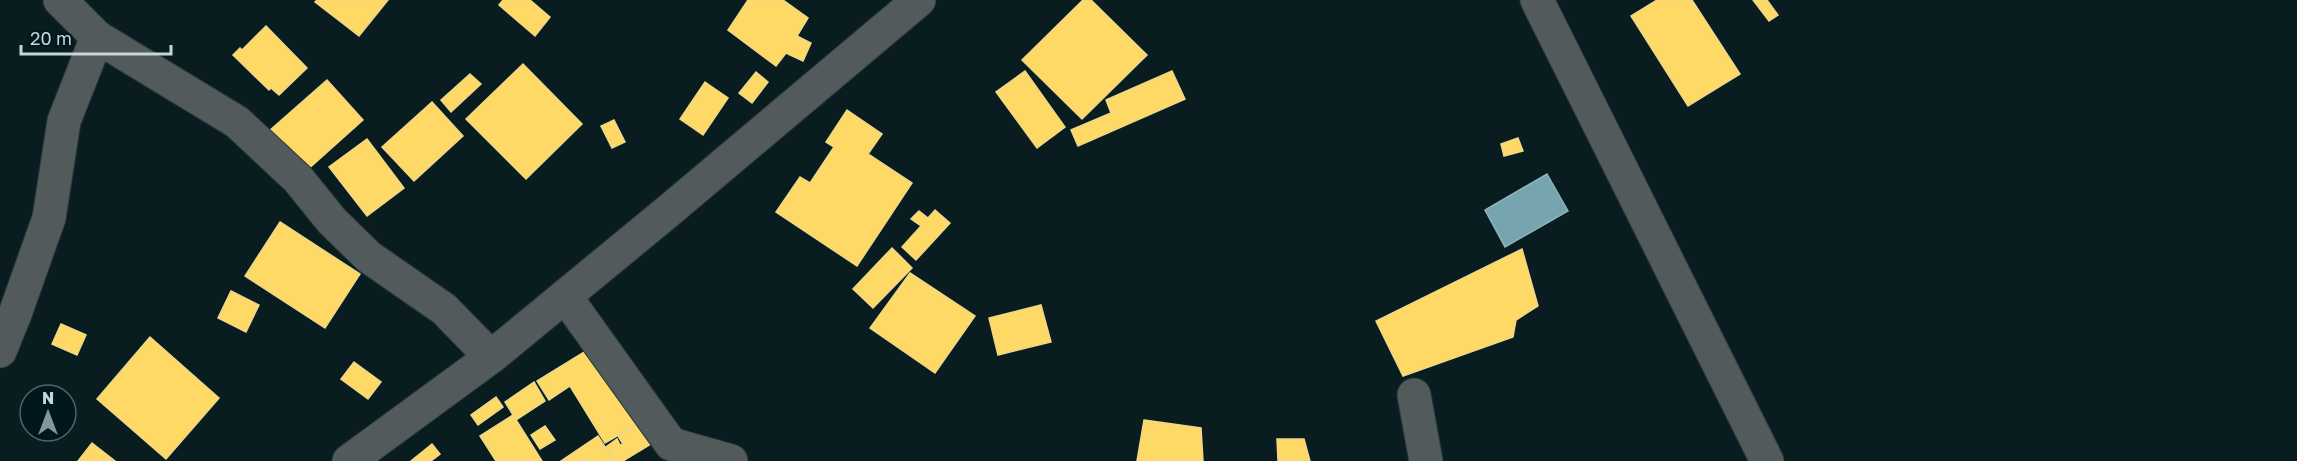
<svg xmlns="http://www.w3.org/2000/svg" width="2297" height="461" font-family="'Golos Text',sans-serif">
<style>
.homes{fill:#ffd966;stroke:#edd889;stroke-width:1.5}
.public{fill:#76a5af;stroke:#8db4bc;stroke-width:1.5}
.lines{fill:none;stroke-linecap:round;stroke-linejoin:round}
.minor-casing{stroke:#29383b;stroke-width:35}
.minor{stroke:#535a5b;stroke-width:33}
</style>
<rect width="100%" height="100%" fill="#091c1f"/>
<g class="homes">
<path d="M317,0H388L359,36L315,2Z"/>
<path d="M503,0H530L550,17L535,36L499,5Z"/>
<path d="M748,0H783L808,18L797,36L811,43L803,61L786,53L776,66L728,30Z"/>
<path d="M1083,0H1091L1147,55L1082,119L1022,60Z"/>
<path d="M1657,0H1692L1740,74L1688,106L1631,16Z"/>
<path d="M1753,0H1767L1778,15L1769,21Z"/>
<path d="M266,26L307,68L279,95L271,88L269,90L233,55L240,48L242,50Z"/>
<path d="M523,64L582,124L526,179L466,119Z"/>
<path d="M1025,71L1065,127L1037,148L996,92Z"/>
<path d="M1172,71L1185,99L1078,146L1071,130L1111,113L1106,100Z"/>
<path d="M756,72L768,82L752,103L739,93Z"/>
<path d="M470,74L481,84L451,112L441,100Z"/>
<path d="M327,80L363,120L305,172L269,131Z"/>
<path d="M705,82L728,98L703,135L680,119Z"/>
<path d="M432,102L463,136L414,181L382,147Z"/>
<path d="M847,110L882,134L868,154L912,183L857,266L776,212L800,177L810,183L834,147L826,142Z"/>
<path d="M614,120L625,142L612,148L601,126Z"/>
<path d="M1518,138L1523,151L1504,156L1501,144Z"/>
<path d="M367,139L404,188L367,216L329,167Z"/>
<path d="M935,210L950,223L916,260L902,247L921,226L911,219L919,211L928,218Z"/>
<path d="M280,222L360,274L325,328L245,276Z"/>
<path d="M892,248L912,268L873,308L853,289Z"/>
<path d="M1522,249L1538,306L1516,320L1513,337L1403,376L1376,321Z"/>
<path d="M910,273L975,316L935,373L870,328Z"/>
<path d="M231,291L259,305L246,332L218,318Z"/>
<path d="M1041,305L1051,342L998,355L989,318Z"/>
<path d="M61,324L86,335L77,355L52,344Z"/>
<path d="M150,337L219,398L166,459L97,399Z"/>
<path d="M589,349L636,425L605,443L570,386L549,400L537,381Z"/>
<path d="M354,362L381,382L368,399L341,379Z"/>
<path d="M534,382L545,401L516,420L505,402Z"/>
<path d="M496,397L503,407L478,425L471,415Z"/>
<path d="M513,415L542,461H496L480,436Z"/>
<path d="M1144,420L1201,428L1203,461H1137Z"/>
<path d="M638,424L651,444L623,461H615L606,447L617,439L620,445L623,444L618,436Z"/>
<path d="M545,426L555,440L540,449L531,435Z"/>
<path d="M598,436L614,461H561Z"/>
<path d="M1277,439H1304L1310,461H1278Z"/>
<path d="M92,443L115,461H78Z"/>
<path d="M432,444L440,454L431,461H411Z"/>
</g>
<path class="public" d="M1547,174L1568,211L1505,247L1485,210Z"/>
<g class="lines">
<g class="minor-casing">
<g id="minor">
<path d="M60,0L97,37L237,122L298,179L332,221L369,257L444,309L491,357"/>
<path d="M1537,0L1767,461"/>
<path d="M565,296L671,444L731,461"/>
<path d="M0,351L15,314L49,218L64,121L97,37"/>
<path d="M1414,395L1426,461"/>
<path d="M349,461L491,357L666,213L919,0"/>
</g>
</g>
<use href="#minor" class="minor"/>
</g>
<g transform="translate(48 413)"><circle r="28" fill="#00181c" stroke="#4e6468" stroke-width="1.5"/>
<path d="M0-4.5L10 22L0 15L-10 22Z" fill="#839599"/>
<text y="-9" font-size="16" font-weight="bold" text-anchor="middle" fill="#c4d6da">N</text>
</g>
<path d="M21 45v9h150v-9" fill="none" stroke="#c4d6da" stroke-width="3"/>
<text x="30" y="45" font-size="18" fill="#c4d6da" stroke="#00181c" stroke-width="4.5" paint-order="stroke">20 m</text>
</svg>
